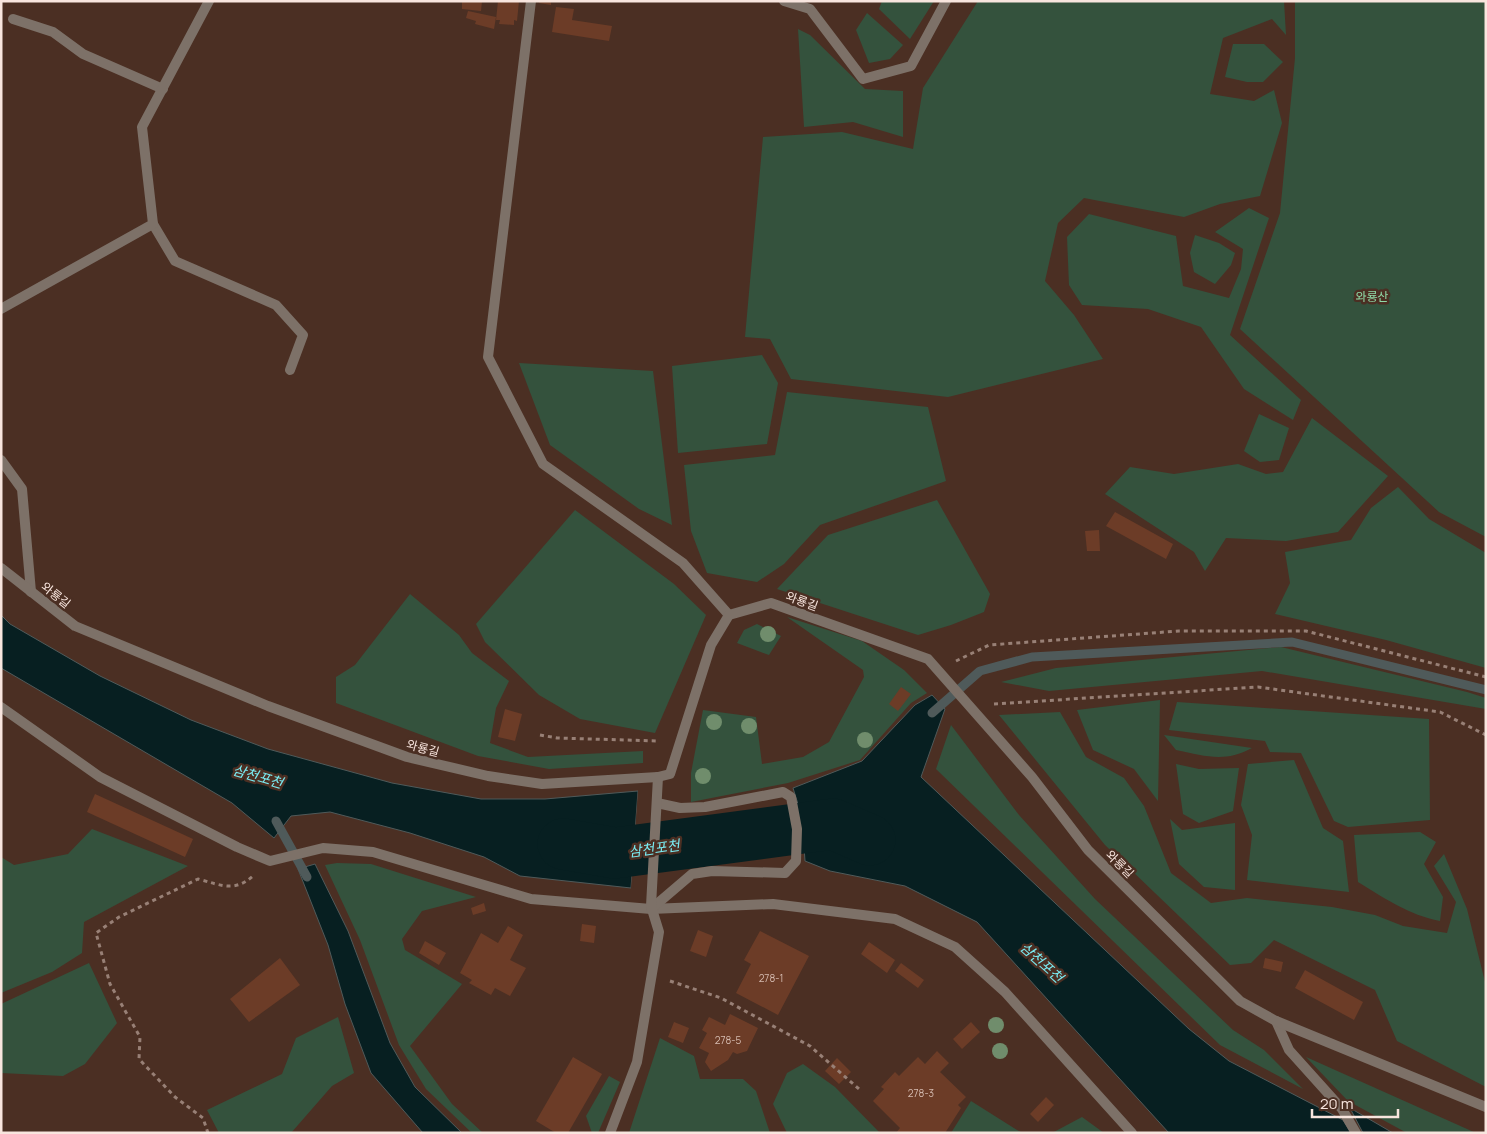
<svg xmlns="http://www.w3.org/2000/svg" width="1487" height="1134" font-family="Manrope,'Noto Sans KR',sans-serif">
<style>
.green{fill:#34523d}
.water{fill:#071f21;stroke:#4f5a5a}
.pier{fill:#4b2f23}
.lines{fill:none;stroke-linecap:round;stroke-linejoin:round}
.stream{stroke:#4f5a5a;stroke-width:9}
.river{stroke:#071f21;stroke-width:51}
.building{fill:#6c3c27}
.path{stroke:#988076;stroke-width:3;stroke-dasharray:4 4;stroke-linecap:butt}
.service{stroke:#7d7168;stroke-width:10}
.minor{stroke:#7d7168;stroke-width:10}
.tree{fill:#708d6c}
.labels{text-anchor:middle;dominant-baseline:central;stroke-width:5;stroke-linejoin:round;paint-order:stroke}
.number-label{font-size:10px;fill:#d5bbb0}
.park-label{font-size:12px;fill:#8fdaa7;stroke:#4b2f23}
.street-label{font-size:12px;fill:#f8e5de;stroke:#4b2f23}
.water-label{font-size:14px;font-style:italic;fill:#7aecf3;stroke:#4b2f23}
</style>
<rect width="100%" height="100%" fill="#4b2f23"/>
<g class="green">
<path d="M882,1H934L910,39L879,9Z"/>
<path d="M978,1H1284L1286,35L1272,19L1223,38L1210,94L1254,101L1274,90L1282,123L1260,196L1220,204L1184,217L1084,198L1058,223L1045,281L1074,315L1103,359L948,397L791,379L770,339L745,337L763,137L842,132L913,149L923,88Z"/>
<path d="M1295,1H1486V537L1439,512L1240,329L1280,213L1295,58Z"/>
<path d="M867,13L903,45L890,59L869,63L856,30Z"/>
<path d="M798,29L810,35L865,89L903,91V137L853,122L804,127Z"/>
<path d="M1233,44H1264L1283,62L1263,82H1247L1225,77Z"/>
<path d="M1249,208L1269,218L1230,335L1301,400L1293,420L1244,389L1201,327L1148,309L1082,305L1069,285L1067,237L1089,214L1176,236L1183,286L1229,298L1241,269L1243,249L1215,232Z"/>
<path d="M1195,235L1219,243L1235,253L1231,265L1215,284L1194,272L1190,253Z"/>
<path d="M762,355L778,383L767,444L678,453L672,366Z"/>
<path d="M519,363L653,371L672,525L639,509L550,445Z"/>
<path d="M787,392L928,407L946,481L820,525L784,564L757,582L707,573L691,531L684,465L775,455Z"/>
<path d="M1259,414L1289,428L1279,460L1260,462L1244,451Z"/>
<path d="M1312,418L1388,476L1338,532L1286,541L1226,538L1205,571L1194,552L1105,494L1130,467L1174,474L1238,464L1266,474L1283,472Z"/>
<path d="M1398,487L1429,519L1486,553V668L1386,640L1275,614L1290,583L1285,552L1351,540L1371,508Z"/>
<path d="M937,500L990,594L984,612L951,625L918,635L777,589L828,535Z"/>
<path d="M575,510L674,584L706,615L655,733L580,719L539,695L485,642L476,624Z"/>
<path d="M410,594L459,635L472,653L509,681L496,708L490,743L528,757L643,751V763L549,769L478,756L336,703V677L355,665Z"/>
<path d="M787,617L862,641L904,670L927,693L911,703L860,760L788,783L691,802V773L703,710L756,717L762,764L803,757L829,742L864,677L863,670Z"/>
<path d="M757,624L781,636L769,655L737,643L744,630Z"/>
<path d="M1281,647L1467,692L1486,698V709L1262,671L1049,691L1001,682L1056,668Z"/>
<path d="M1160,700L1158,801L1134,769L1093,750L1077,710Z"/>
<path d="M1177,702L1429,719L1430,820L1348,827L1334,821L1301,753L1270,752L1265,741L1169,730Z"/>
<path d="M1060,712L1086,757L1124,778L1144,806L1171,873L1211,903L1247,898L1332,907L1375,915L1403,926L1447,933L1456,902L1434,866L1444,854L1467,909L1486,986V1087L1397,1041L1375,990L1274,940L1251,963L1230,965L1105,845L999,715Z"/>
<path d="M951,725L1019,815L1095,899L1233,1030L1264,1050L1303,1089L1220,1045L936,769Z"/>
<path d="M1164,735L1252,748C1224,763 1206,756 1176,750Z"/>
<path d="M1294,760L1323,828L1343,841L1349,892L1247,880L1252,835L1241,805L1248,764Z"/>
<path d="M1176,764L1199,769L1239,768L1233,811L1199,823L1183,814Z"/>
<path d="M1170,819L1182,830L1235,823V890L1204,887L1179,864Z"/>
<path d="M92,829L188,866L84,922L82,953L52,972L1,993V857L14,865L68,854Z"/>
<path d="M1420,832L1436,842L1424,864L1443,897L1440,921C1409,915 1384,898 1358,882L1354,835Z"/>
<path d="M337,863L371,864L476,897L422,911L402,939L405,950L462,984L410,1046L452,1104L483,1133H472L426,1089L399,1045L360,940L325,865Z"/>
<path d="M89,963L117,1023L85,1064L63,1076L1,1073V1004Z"/>
<path d="M338,1017L354,1073L332,1086L291,1133H219L207,1110L282,1074L296,1038Z"/>
<path d="M660,1038L694,1056L700,1079H743L756,1091L770,1133H629Z"/>
<path d="M1306,1057L1476,1133H1407L1348,1101Z"/>
<path d="M803,1064L835,1087L880,1133H787L773,1104L787,1073Z"/>
<path d="M609,1076L620,1082L598,1133H592L586,1116Z"/>
<path d="M971,1101L1017,1130L1023,1133H951Z"/>
<path d="M1082,1117L1104,1133H1052Z"/>
</g>
<g class="water">
<path d="M1,615L10,624L100,676L191,720L268,749L392,783L481,799H545L638,791L631,888L520,876L484,857L410,833L330,812L291,816L274,838L232,803L1,668Z"/>
<path d="M932,695L945,709L921,777L1189,1029L1229,1061L1343,1120L1351,1133H1169L977,922L905,886L830,871L805,861L802,817L793,788L862,761L915,705Z"/>
<path d="M315,864L348,931L390,1043L415,1087L462,1133H423L371,1073L345,1004L328,945L298,869Z"/>
<path d="M1350,1108L1393,1133H1363Z"/>
</g>
<path class="pier" d="M638,791H640L633,888H631Z"/>
<g class="lines">
<g class="stream">
<path d="M932,713L980,671L1032,657L1292,642L1486,690"/>
<path d="M276,821L307,877"/>
</g>
<path class="river" d="M563,844L615,853L833,824L870,840"/>
</g>
<g class="building">
<path d="M462,1H482L481,11L462,9Z"/>
<path d="M498,1H519L517,21L514,20V25L499,24L500,20H496Z"/>
<path d="M540,1H551V5L539,3Z"/>
<path d="M556,7L574,9L572,20L612,26L609,41L552,32Z"/>
<path d="M468,11L496,17L494,29L475,24L476,21L466,18Z"/>
<path d="M1115,512L1173,544L1166,559L1106,526Z"/>
<path d="M1099,530L1100,551H1087L1085,531Z"/>
<path d="M901,687L911,694L898,711L889,704Z"/>
<path d="M505,709L522,714L515,741L498,737Z"/>
<path d="M95,794L193,839L185,857L87,812Z"/>
<path d="M484,903L486,911L473,915L471,908Z"/>
<path d="M582,924L596,926L594,943L580,941Z"/>
<path d="M508,926L523,935L510,960L526,968L510,996L495,988L491,995L469,983L472,980L460,973L481,933L498,943Z"/>
<path d="M698,930L713,936L706,957L690,951Z"/>
<path d="M760,931L809,956L778,1015L736,993L751,964L744,960Z"/>
<path d="M425,941L446,953L439,965L419,953Z"/>
<path d="M869,942L895,960L887,973L861,954Z"/>
<path d="M280,958L300,985L249,1022L230,999Z"/>
<path d="M1265,958L1283,962L1281,972L1263,968Z"/>
<path d="M901,963L924,980L918,988L895,971Z"/>
<path d="M1305,970L1363,1002L1354,1020L1295,988Z"/>
<path d="M730,1014L758,1028L747,1051L737,1054L733,1052L728,1060L711,1071L705,1062L709,1053L699,1048L707,1033L702,1030L709,1017L725,1025Z"/>
<path d="M674,1022L689,1028L683,1043L668,1037Z"/>
<path d="M971,1022L980,1032L962,1049L953,1039Z"/>
<path d="M937,1051L949,1063L940,1072L966,1097L958,1105L961,1108L945,1133H896L900,1128L873,1101L884,1089L881,1087L895,1072L899,1076L918,1057L925,1064Z"/>
<path d="M573,1057L602,1074L568,1133H556L536,1121Z"/>
<path d="M837,1058L851,1072L839,1084L825,1071Z"/>
<path d="M1046,1097L1054,1105L1038,1122L1030,1114Z"/>
</g>
<g class="lines">
<g class="path">
<path d="M956,661L989,645L1179,631H1306L1486,677"/>
<path d="M994,704L1258,687L1440,712L1486,735"/>
<path d="M540,735L557,738L659,741"/>
<path d="M670,981L721,998L810,1046L859,1089"/>
<path d="M208,1133L203,1118L175,1097L139,1059L140,1037L110,984L96,933L119,917L198,879C221,885 235,893 254,875"/>
</g>
<g class="service">
<path d="M531,1L488,357L543,464L683,563L729,615"/>
<path d="M784,1L810,9L863,79L911,66L946,1"/>
<path d="M13,19L53,32L83,54L163,89"/>
<path d="M153,224L175,261L276,305L303,335L290,370"/>
<path d="M1,309L153,224L142,127L209,1"/>
<path d="M1,460L22,489L31,592"/>
<path d="M1,707L100,777L237,847L270,861L323,848L373,852L531,899L651,909L773,904L895,919L955,947L1005,992L1132,1133"/>
<path d="M651,909L692,874L712,871L785,873L796,861L797,829L791,797L783,792L705,807L680,808L657,803"/>
<path d="M1276,1021L1289,1050L1342,1109L1356,1133"/>
<path d="M610,1133L637,1062L659,932L651,906L658,777"/>
</g>
<path class="minor" d="M1,568L75,626L268,706L407,757L488,776L542,784L658,777L670,774L711,645L729,615L771,603L928,659L1032,777L1088,850L1240,1001L1276,1021L1486,1107"/>
</g>
<g class="tree">
<circle cx="768" cy="634" r="8"/>
<circle cx="714" cy="722" r="8"/>
<circle cx="749" cy="726" r="8"/>
<circle cx="865" cy="740" r="8"/>
<circle cx="703" cy="776" r="8"/>
<circle cx="996" cy="1025" r="8"/>
<circle cx="1000" cy="1051" r="8"/>
</g>
<g class="labels">
<g class="number-label">
<text x="771" y="978">278-1</text>
<text x="728" y="1040">278-5</text>
<text x="921" y="1093">278-3</text>
</g>
<g class="park-label">
<text x="1372" y="296">와룡산</text>
</g>
<g class="street-label">
<text transform="translate(56 595) rotate(38)">와룡길</text>
<text transform="translate(802 601) rotate(20)">와룡길</text>
<text transform="translate(423 748) rotate(15)">와룡길</text>
<text transform="translate(1120 864) rotate(45)">와룡길</text>
</g>
<g class="water-label">
<text transform="translate(258 776) rotate(16)">삼천포천</text>
<text transform="translate(654 848) rotate(-8)">삼천포천</text>
<text transform="translate(1042 962) rotate(42)">삼천포천</text>
</g>
</g>
<rect width="1487" height="1134" fill="none" stroke="#f8e5de" stroke-width="5"/>
<path d="M1312 1109v8h86v-8" fill="none" stroke="#f8e5de" stroke-width="2.5"/>
<text x="1320" y="1109" font-size="15" fill="#f8e5de" stroke="#4b2f23" stroke-width="4" paint-order="stroke">20 m</text>
</svg>
